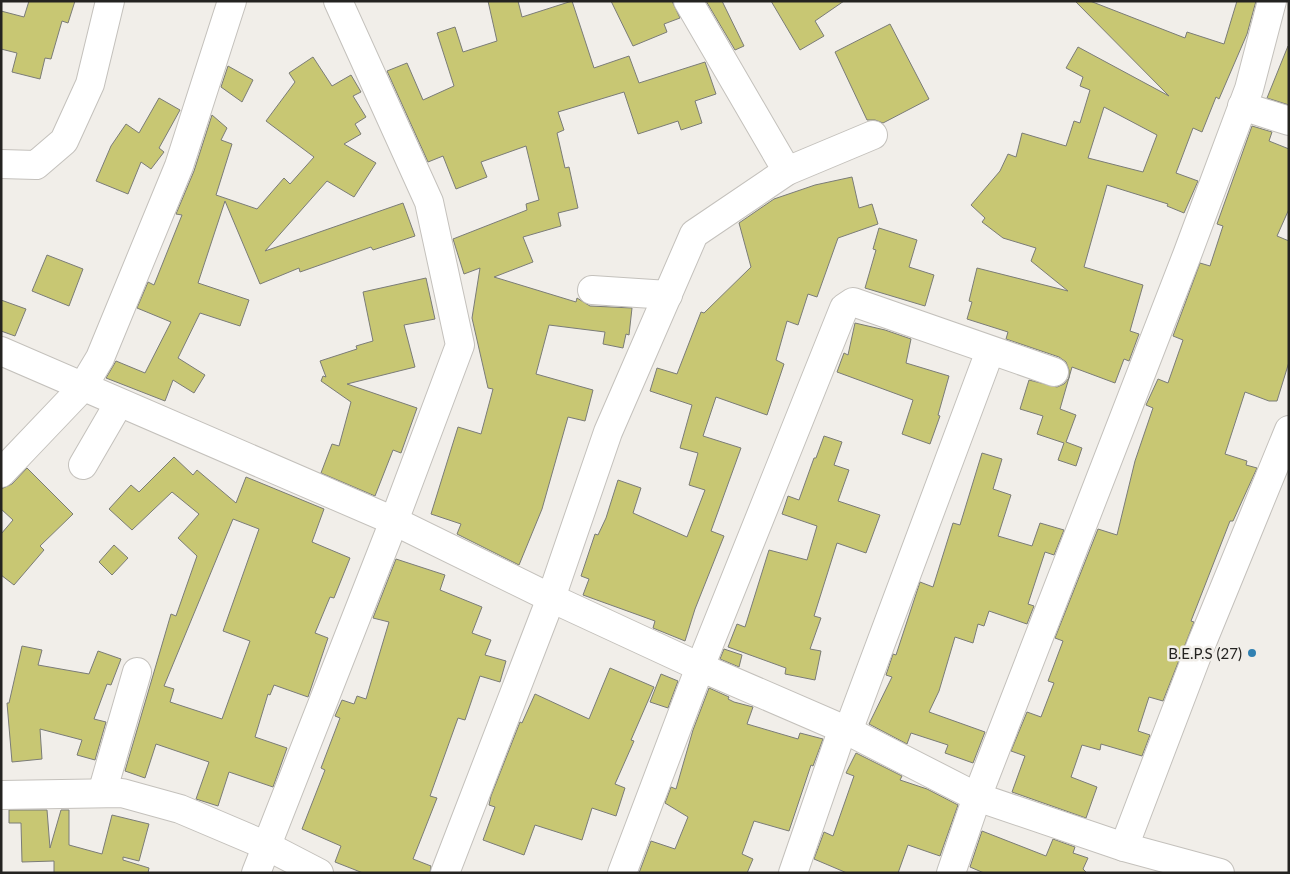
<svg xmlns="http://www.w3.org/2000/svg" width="1290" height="874" font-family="Lato,sans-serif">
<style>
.building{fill:#c8c773;stroke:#7b7c77;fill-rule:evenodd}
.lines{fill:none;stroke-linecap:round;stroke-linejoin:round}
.minor-casing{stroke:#c4c1bc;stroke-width:30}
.minor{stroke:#fff;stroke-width:28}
.poi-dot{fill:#3181b2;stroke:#f1eee9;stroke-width:2}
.labels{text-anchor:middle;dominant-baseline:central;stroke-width:5;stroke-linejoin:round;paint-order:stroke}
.poi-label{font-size:15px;fill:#242321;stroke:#f1eee9;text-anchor:end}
</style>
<rect width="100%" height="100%" fill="#f1eee9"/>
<g class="building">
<path d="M29,1H75L68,23L62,21L51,59L45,58L40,79L12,72L17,53L1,49V11L24,17Z"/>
<path d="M488,1H518L522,17L572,1L594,68L629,56L639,83L705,62L716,94L695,101L702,123L681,130L678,121L638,134L624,92L558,112L564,130L557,133L565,168L569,167L578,208L558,213L561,226L523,237L533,262L494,277L576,302L577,298L590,306L632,308L629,335L626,334L623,348L603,344L605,332L549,325L536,374L593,390L585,421L568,417L542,509L519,565L457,534L461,524L431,514L458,427L481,434L493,389L488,388L472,318L480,268L464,274L453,239L527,210L526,204L539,200L526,146L481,162L487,177L456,189L443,156L428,162L387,71L407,63L423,100L454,86L437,33L455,27L463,52L497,41Z"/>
<path d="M611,1H672L680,18L664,24L667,32L633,46Z"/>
<path d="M706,1H722L744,46L735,50Z"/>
<path d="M771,1H844L815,21L824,36L800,50Z"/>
<path d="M1075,1H1090L1185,38L1187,32L1224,44L1237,1H1256L1247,34L1219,99L1216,97L1202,132L1193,128L1176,173L1198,181L1184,213L1167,206L1168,204L1107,185L1084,267L1143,285L1130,331L1139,334L1129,361L1124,359L1115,383L1072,367L1060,409L1076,415L1066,442L1082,448L1076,466L1058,460L1064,443L1037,434L1043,416L1020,409L1029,380L1057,387L1064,384L1069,378V370L1066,362L1059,357L1006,339L1008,332L967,319L972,302L969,301L977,268L1068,291L1031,261L1036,248L1003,238L982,222L985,218L971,205L1000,171L1008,154L1016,157L1022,133L1066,146L1074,121L1080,123L1090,90L1080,86L1083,77L1066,68L1078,47L1169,96ZM1104,107L1157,135L1143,172L1088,158Z"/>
<path d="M890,24L929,99L883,123L875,120H867L835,52Z"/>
<path d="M1288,46H1289V105L1267,98Z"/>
<path d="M313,57L332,86L351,75L361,92L353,96L366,117L355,124L361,134L344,144L376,163L354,197L327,181L265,251L403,203L415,236L373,250L371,247L300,272L299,268L260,284L225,201L198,283L249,300L240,326L200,313L178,358L205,375L194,393L173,380L165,401L106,378L116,361L145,373L171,322L137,308L148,282L154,285L182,215L176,214L194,171L212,115L227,128L221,140L232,144L216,195L257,209L284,178L290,184L314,157L266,121L295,82L289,73Z"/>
<path d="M228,66L253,80L242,102L221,87Z"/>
<path d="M159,98L180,110L159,148L164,152L151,169L141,162L128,194L96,181L111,146L126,124L139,133Z"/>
<path d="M1252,126L1272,132L1269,141L1289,149V209L1277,236L1289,241V362L1277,401H1269L1245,392L1225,454L1247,461L1246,465L1257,468L1233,521H1230L1191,621L1194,622L1163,701L1149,697L1138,731L1150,735L1142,756L1101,744L1100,750L1082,745L1071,777L1097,787L1086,818L1012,792L1025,756L1011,751L1027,712L1041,717L1054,683L1048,681L1063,641L1055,638L1098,529L1117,535L1135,461L1153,408L1146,405L1158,379L1168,383L1183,340L1173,336L1200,263L1210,266L1223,226L1217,224Z"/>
<path d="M852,177L859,208L872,204L878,224L838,238L817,297L808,294L798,325L787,321L776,360L784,364L767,415L716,397L703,436L741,448L711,531L724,536L695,609L685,641L653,628L655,621L583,595L589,579L581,576L595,534L598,535L606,518L618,480L641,488L633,513L687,537L705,490L689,485L698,453L680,448L692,405L650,391L657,368L677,374L701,312L704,313L751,267L739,223L774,199L815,185Z"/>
<path d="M879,228L917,240L909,267L934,275L925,306L865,288L876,250L873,249Z"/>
<path d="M47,255L83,269L69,306L32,291Z"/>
<path d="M426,278L435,319L404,325L415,367L347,384L417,408L401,453L393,450L375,496L321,473L332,444L339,446L351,402L321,381L323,376L326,377L320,361L357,349L356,346L373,341L363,292Z"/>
<path d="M1,300L26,309L15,336L1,331Z"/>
<path d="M855,323L885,330L911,339L906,363L949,376L938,415L940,416L930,444L902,434L913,400L837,372L844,353L848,355Z"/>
<path d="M824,436L842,442L834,465L849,470L838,501L880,515L866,553L837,543L814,616L821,618L810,649L821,651L815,680L785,674L786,668L728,647L737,624L745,627L769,550L807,560L817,526L782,514L788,496L799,500L814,458H816Z"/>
<path d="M982,453L1002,459L993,489L1011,495L998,536L1032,546L1040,523L1064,530L1054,555L1045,552L1028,604L1034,606L1027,624L989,611L984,626L978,624L973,643L955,637L939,691L929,712L985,732L973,763L945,753L948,745L911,733L907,744L869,724L892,677L886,675L893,654L896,655L920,582L933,587L953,523L960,525Z"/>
<path d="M174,457L193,475L197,470L236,503L246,477L324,509L312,542L350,558L334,598L330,597L315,633L328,638L308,697L274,685L270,695L268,694L255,737L287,748L273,787L229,772L218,806L196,799L209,762L156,744L145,778L125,771L171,614L176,616L197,556L178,538L199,514L172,492L132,530L109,509L131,485L139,492ZM233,519L259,529L223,631L250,641L222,719L170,702L174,689L164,686Z"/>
<path d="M27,468L73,514L40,546L44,550L14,585L1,575V534L13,520L1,509V489L12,484Z"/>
<path d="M114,545L128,558L112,575L99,562Z"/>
<path d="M396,559L445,575L440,590L482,607L472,633L491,640L485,655L506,661L500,682L480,676L465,720L458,718L430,796L437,798L413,859L431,866L430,873H363L335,862L341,846L302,829L325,770L321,768L340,718L335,716L342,700L354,704L357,696L366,699L389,622L373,618Z"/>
<path d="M22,646L42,650L38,665L89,674L98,651L121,659L111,685L107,684L94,719L106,722L95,760L77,755L82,740L40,729L42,759L12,762L7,703H9Z"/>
<path d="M724,649L742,655L739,667L720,659Z"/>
<path d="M610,668L654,687L631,740L634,741L615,784L625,788L616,816L592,808L582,840L535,825L524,855L483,840L495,807L489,805L491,796L520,722L522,723L535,694L589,719Z"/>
<path d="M661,674L678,681L668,708L650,702Z"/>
<path d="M709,688L729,697L728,699L734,702L753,707L747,724L798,739L800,733L823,739L813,766L811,765L789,831L754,821L742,854L753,859L747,873H639L651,841L675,849L688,817L665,803L671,787L676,789L693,730Z"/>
<path d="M856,753L902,776L900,780L927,789L958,805L940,856L908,845L898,873H847L814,859L824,832L833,836L854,776L846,773Z"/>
<path d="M9,810H47L50,848L61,810H69V845L102,854L112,815L149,824L139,861L123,857V860L149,868L148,873H54V861L22,862L21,823H9Z"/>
<path d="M982,831L1046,856L1053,839L1075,847L1073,853L1088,858L1083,869L1087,873H984L970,867Z"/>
</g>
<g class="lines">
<g class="minor-casing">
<g id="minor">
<path d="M688,1L787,171"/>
<path d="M1242,106L1289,121"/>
<path d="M1,164L36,165L64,141L90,84L110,1"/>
<path d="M592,290L668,295"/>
<path d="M1,351L394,521L551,598L700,667L848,731L977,797L1124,847L1220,873"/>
<path d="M83,465L119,403"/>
<path d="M1,473L82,388L100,358L179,166L232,1"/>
<path d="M848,731L990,351"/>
<path d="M102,793L137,672"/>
<path d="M1,795L122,793L180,809L267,846L319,873"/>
<path d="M1124,847L1201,645L1289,430"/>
<path d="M256,873L394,521L460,345L429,202L338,1"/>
<path d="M445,873L551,598L608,432L694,234L787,171L873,135"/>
<path d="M622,873L700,667L844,308L853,302L1054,372"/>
<path d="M793,873L843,728"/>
<path d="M951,873L977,797L1187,255L1249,89L1272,1"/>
</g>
</g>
<use href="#minor" class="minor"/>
</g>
<circle class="poi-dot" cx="1252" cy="653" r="5"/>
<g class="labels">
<g class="poi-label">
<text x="1242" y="653">B.E.P.S (27)</text>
</g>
</g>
<rect width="1290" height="874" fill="none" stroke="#242321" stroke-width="5"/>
</svg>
